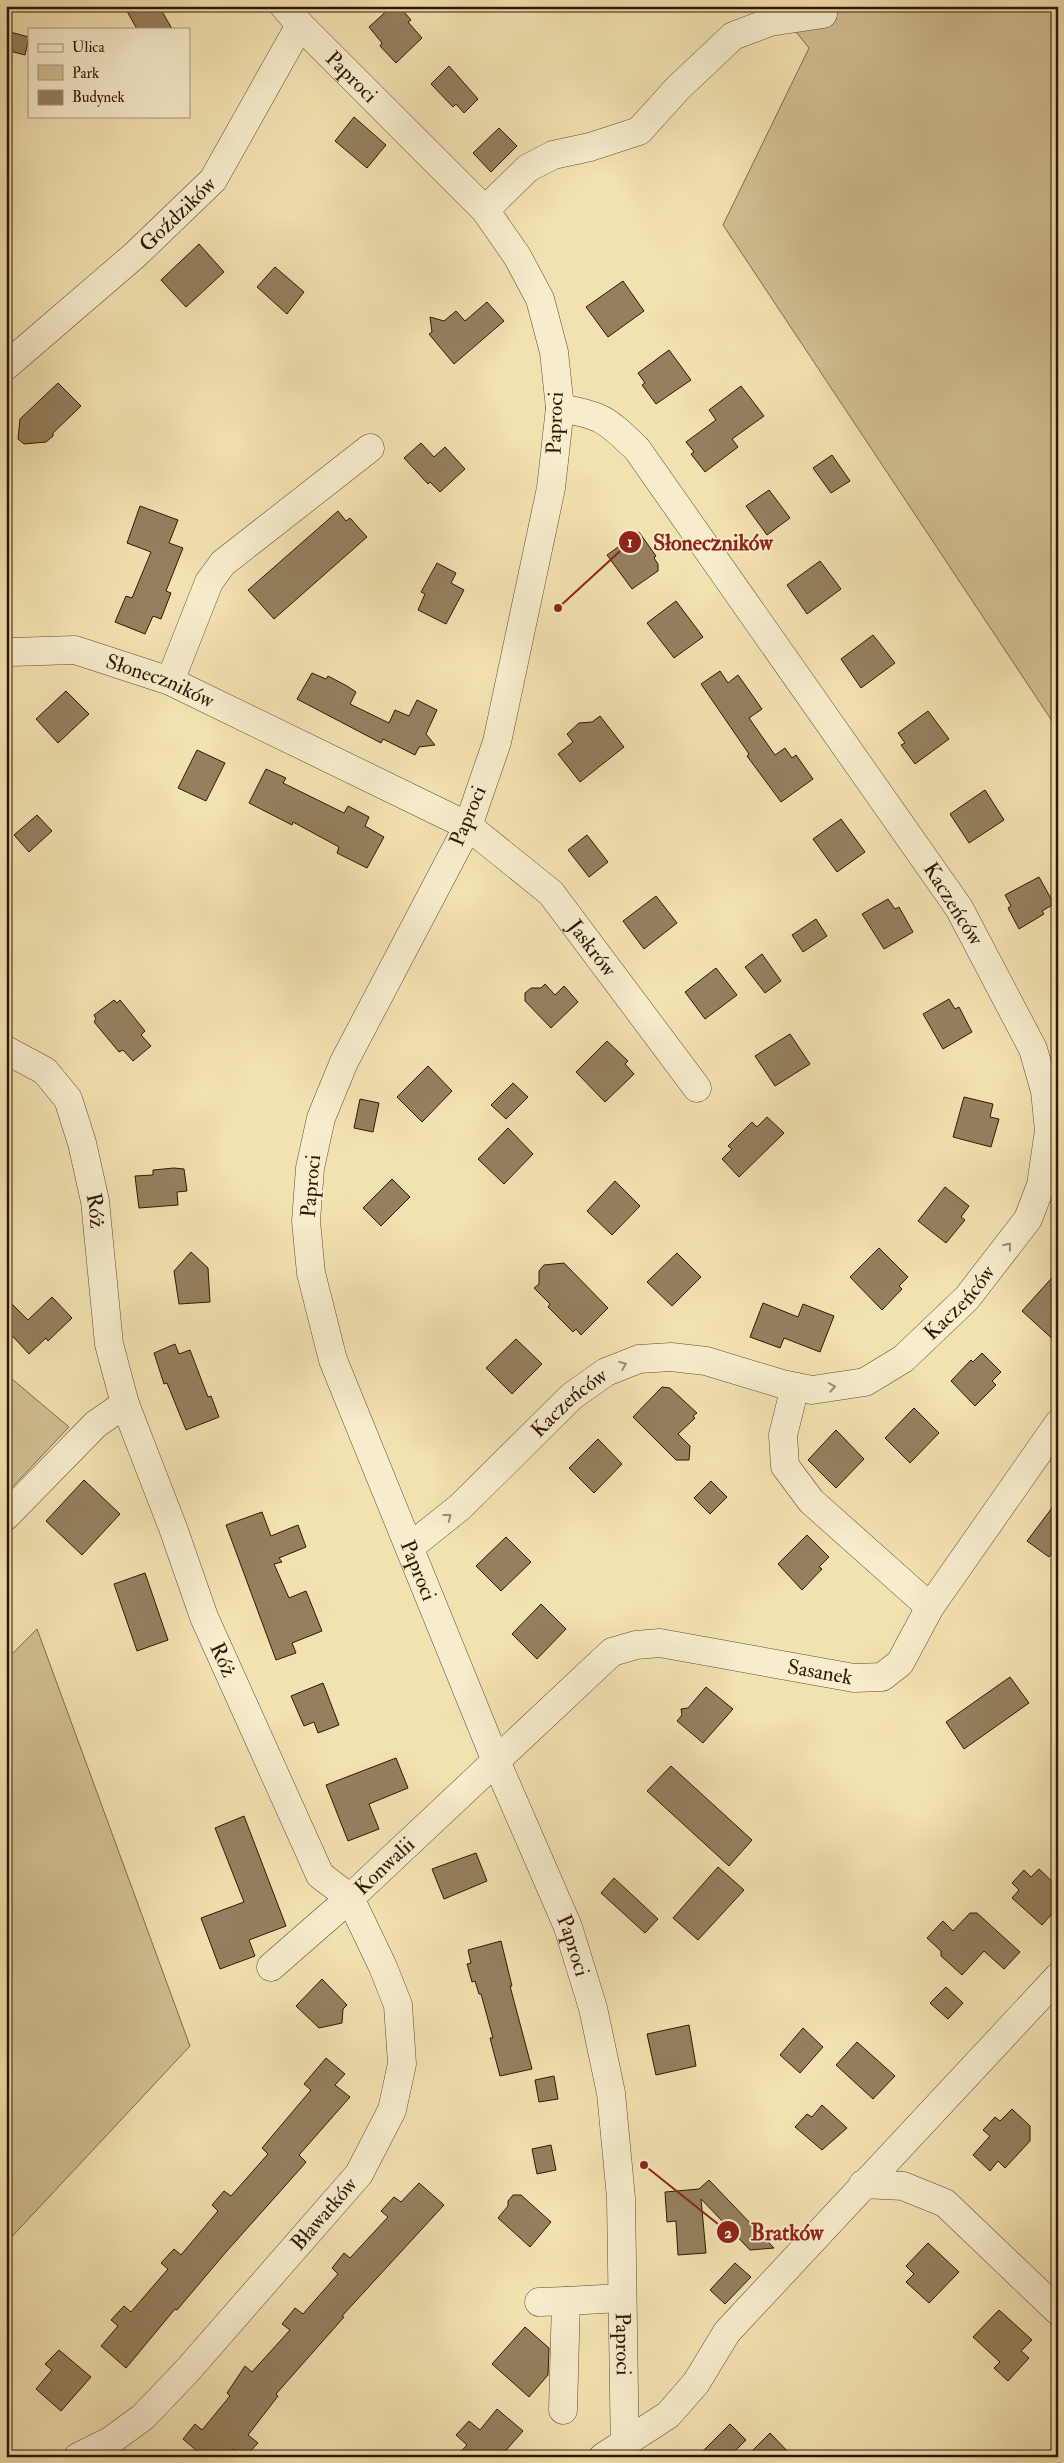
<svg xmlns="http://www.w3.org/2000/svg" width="1064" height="2463" font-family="'IM FELL Double Pica',serif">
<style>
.green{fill:#d1bf93;stroke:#806a4c}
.building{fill:#95805e;stroke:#301605}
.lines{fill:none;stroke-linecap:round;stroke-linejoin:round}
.minor-casing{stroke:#604930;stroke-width:29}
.minor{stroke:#f7eccc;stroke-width:28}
.oneway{stroke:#9d8c72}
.labels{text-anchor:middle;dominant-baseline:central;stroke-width:4;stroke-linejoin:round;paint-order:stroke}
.street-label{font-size:21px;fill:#301605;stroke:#f7eccc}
.leader{fill:none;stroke:#8f2418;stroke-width:2}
.callout-dot{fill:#8f2418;stroke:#f7eccc;stroke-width:2}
.mark-label{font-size:15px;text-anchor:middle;font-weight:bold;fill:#fff}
.callout-label{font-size:22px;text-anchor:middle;font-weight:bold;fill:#8f2418;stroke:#f7eccc;stroke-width:4;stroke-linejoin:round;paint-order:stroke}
</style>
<rect width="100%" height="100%" fill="#f2e2b0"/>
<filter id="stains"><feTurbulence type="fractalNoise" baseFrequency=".004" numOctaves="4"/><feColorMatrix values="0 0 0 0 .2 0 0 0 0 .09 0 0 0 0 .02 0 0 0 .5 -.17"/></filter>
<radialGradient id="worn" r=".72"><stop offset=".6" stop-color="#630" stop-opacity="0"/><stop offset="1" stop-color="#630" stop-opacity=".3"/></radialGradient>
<g class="green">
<path d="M775,6H1058V730L723,225L809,48Z"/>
<path d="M6,1374L69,1427L6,1494Z"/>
<path d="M37,1629L190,2046L6,2243V1660Z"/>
</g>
<g class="building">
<path d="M124,6H159L172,29H137Z"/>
<path d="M392,6H399L411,20L408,22L422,38L396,63L380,46L382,43L369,27Z"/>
<path d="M6,31L29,37L25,55L6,50Z"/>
<path d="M449,66L478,99L464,113L456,104L453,107L431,84Z"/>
<path d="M354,117L386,145L367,168L335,141Z"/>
<path d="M499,128L517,146L491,172L473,153Z"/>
<path d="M199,244L224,272L186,307L161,280Z"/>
<path d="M275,267L304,292L287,314L257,287Z"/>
<path d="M623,281L644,311L608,337L586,307Z"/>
<path d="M487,302L504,321L454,364L429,334L432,332L430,317L444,321L456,311L465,321Z"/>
<path d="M669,350L691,380L656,404L642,385L645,383L638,373Z"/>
<path d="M58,383L81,406L53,433V436L46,442L24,444L18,439L20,419Z"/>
<path d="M741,386L764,416L732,439L738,447L705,472L691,454L694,452L686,442L716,420L709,410Z"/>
<path d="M421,443L434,457L445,447L465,469L440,492L430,482L428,484L404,458Z"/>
<path d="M832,455L850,481L831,493L813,468Z"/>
<path d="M769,490L790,518L767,535L746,506Z"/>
<path d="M140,506L178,520L169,543L183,548L166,591L171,593L161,619L153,616L145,634L115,622L126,596L132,598L151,552L127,543Z"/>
<path d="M338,511L346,521L350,518L367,537L274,619L248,590Z"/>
<path d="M639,532L656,556L654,558L658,564V571L632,589L607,555Z"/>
<path d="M820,561L841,589L807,614L787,585Z"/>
<path d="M437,563L456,573L451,583L464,590L446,624L418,610L425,594L421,592Z"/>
<path d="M676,601L703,637L674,658L647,623Z"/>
<path d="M873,635L895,663L861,688L841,659Z"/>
<path d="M720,671L728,683L738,675L762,709L749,718L775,755L785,748L792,758L796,755L813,779L781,802L747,756L749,754L701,684Z"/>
<path d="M312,673L326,679L328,676L347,686L356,692L350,704L389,723L395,710L409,716L417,700L437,710L426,734L435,745L419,747L415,755L383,739L381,743L297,699Z"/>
<path d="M66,691L89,714L58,743L36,719Z"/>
<path d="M928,711L949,739L915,764L901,745L905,743L898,733Z"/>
<path d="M600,716L624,747L580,782L558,754L573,742L567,734L579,723L592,722Z"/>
<path d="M197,750L225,763L206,801L178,788Z"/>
<path d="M266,769L286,778L283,783L344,813L348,806L369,817L365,826L384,837L367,868L337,853L339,847L293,822L292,825L249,803Z"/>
<path d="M985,790L1004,820L969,843L950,814Z"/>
<path d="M37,815L52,831L29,852L14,835Z"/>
<path d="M841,819L865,852L837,872L813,839Z"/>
<path d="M587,835L608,862L589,877L568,850Z"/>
<path d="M1039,877L1054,904L1042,911L1044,914L1019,929L1008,908L1011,906L1005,895Z"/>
<path d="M656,896L677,923L644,949L623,921Z"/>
<path d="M888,899L895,909L899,907L913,932L884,949L862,914Z"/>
<path d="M816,919L827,936L803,952L792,935Z"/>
<path d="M762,954L781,981L765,993L745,967Z"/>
<path d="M716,968L737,995L705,1019L685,992Z"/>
<path d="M545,984L555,995L564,986L578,1002L551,1028L525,1001V993L531,988H541Z"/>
<path d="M949,999L955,1009L959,1007L972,1032L943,1049L923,1014Z"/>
<path d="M114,1000L117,1003L120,1000L145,1031L141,1035L151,1046L133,1061L123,1050L119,1052L94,1022L96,1019L94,1015Z"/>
<path d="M790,1034L810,1064L775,1086L755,1056Z"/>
<path d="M607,1041L628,1061L625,1064L634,1074L605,1102L576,1072Z"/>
<path d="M428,1066L452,1091L422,1122L397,1097Z"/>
<path d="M513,1083L528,1097L506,1119L491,1105Z"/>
<path d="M964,1097L993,1104L990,1117L999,1119L991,1147L953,1137Z"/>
<path d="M360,1099L379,1103L373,1132L354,1128Z"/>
<path d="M767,1117L784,1133L739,1177L722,1159L732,1149L728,1146L752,1122L757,1127Z"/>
<path d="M508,1128L533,1154L504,1184L478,1159Z"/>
<path d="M174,1168L184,1169L187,1191L177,1192L178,1205L139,1208L135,1176L153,1175V1170Z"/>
<path d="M392,1179L410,1197L381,1226L363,1208Z"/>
<path d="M615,1181L640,1206L612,1235L587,1211Z"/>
<path d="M945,1187L969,1206L961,1217L965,1220L946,1243L918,1221Z"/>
<path d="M879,1248L908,1277L899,1286L902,1289L882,1310L850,1277Z"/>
<path d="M191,1252L208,1268L210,1302L179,1304L174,1271Z"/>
<path d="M677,1253L701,1277L672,1306L647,1282Z"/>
<path d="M564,1263L608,1308L581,1335L576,1329L573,1332L548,1307L550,1304L534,1288L539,1284V1271L544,1265Z"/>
<path d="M1058,1271V1344L1022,1311Z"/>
<path d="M52,1297L72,1318L48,1341L46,1338L29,1354L6,1329V1298L28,1320Z"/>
<path d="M763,1303L798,1317L803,1304L834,1316L820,1352L784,1338L780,1348L750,1337Z"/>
<path d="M516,1339L542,1364L512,1394L486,1368Z"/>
<path d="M175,1344L179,1354L190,1350L208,1397L211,1396L219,1417L186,1430L167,1383L164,1384L154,1353Z"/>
<path d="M982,1353L1001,1372L992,1381L996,1385L975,1406L951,1381L971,1360L973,1362Z"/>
<path d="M662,1387L670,1388L697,1413L693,1416L695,1418L678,1434L690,1446L689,1460H676L633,1417Z"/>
<path d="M914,1408L939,1433L910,1463L885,1438Z"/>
<path d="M836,1430L864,1459L836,1488L808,1460Z"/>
<path d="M598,1439L622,1464L594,1493L569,1468Z"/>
<path d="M84,1480L120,1514L82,1555L46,1521Z"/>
<path d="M711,1481L727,1497L710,1514L694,1498Z"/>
<path d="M1058,1500V1546L1049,1557L1027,1541Z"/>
<path d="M262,1512L271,1536L298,1525L306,1547L279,1558L282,1562L274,1564L289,1598L306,1591L322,1631L292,1643L296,1653L276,1660L226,1525Z"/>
<path d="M807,1535L829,1557L819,1567L822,1569L802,1590L778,1564Z"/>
<path d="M506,1537L531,1562L501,1591L476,1566Z"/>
<path d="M145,1573L168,1640L137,1651L114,1584Z"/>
<path d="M541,1604L566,1629L537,1659L512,1634Z"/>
<path d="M1010,1677L1029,1703L964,1749L946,1722Z"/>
<path d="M323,1683L339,1725L318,1733L314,1722L304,1726L291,1696Z"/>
<path d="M706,1687L733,1709L703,1743L677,1721L682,1715L681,1709L688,1708Z"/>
<path d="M396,1758L408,1788L369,1804L379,1829L348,1841L326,1785Z"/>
<path d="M671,1766L752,1840L729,1866L647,1791Z"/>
<path d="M244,1816L286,1926L249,1940L255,1956L220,1969L201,1918L244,1902L215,1828Z"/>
<path d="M476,1853L487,1881L444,1899L432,1869Z"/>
<path d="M718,1867L744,1890L698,1940L673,1918Z"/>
<path d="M1039,1869L1058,1887V1907L1042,1925L1012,1898L1019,1890L1012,1883L1024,1870L1031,1877Z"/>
<path d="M614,1878L658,1919L645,1933L601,1893Z"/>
<path d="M970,1913H977L1020,1952L1004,1969L984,1951L962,1975L941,1956V1951L927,1938L943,1921L953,1931Z"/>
<path d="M501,1941L512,1986H510L532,2069L500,2076L490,2038H493L481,1994H479L475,1981L472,1982L467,1964L471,1963L468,1950Z"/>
<path d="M322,1979L347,2005L343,2009L342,2023L319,2028L296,2006Z"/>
<path d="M946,1987L963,2003L948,2019L930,2003Z"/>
<path d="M689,2025L696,2066L656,2075L647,2034Z"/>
<path d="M803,2028L823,2047L800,2073L780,2055Z"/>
<path d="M857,2042L895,2076L873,2099L836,2065Z"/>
<path d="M326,2058L345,2074L335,2085L350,2097L299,2155L306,2162L301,2168L226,2252L177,2310L175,2309L126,2368L101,2346L118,2326L111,2320L124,2306L131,2312L168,2269L161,2263L174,2249L181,2255L218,2211L212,2205L224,2191L231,2196L268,2154L262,2148L311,2090L304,2084Z"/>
<path d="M554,2076L558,2099L539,2102L535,2080Z"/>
<path d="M822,2105L847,2128L822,2150L795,2127L807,2114L812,2117Z"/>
<path d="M1012,2109L1030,2126V2141L1005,2168L998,2161L990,2171L973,2155L990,2136L983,2130L995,2117L1000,2121Z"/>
<path d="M551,2145L556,2170L537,2174L532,2149Z"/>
<path d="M709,2180L774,2248L750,2250L701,2199L706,2253L678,2255L676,2221L667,2222L665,2192L699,2189Z"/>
<path d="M419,2183L444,2205L342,2316L344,2317L276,2394L278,2396L248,2435L258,2443L245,2457H242L233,2449L225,2457H204L183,2439L195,2424L202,2430L230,2396L227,2393L245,2366L252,2372L290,2330L282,2324L295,2308L303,2314L338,2274L332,2268L344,2253L350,2258L388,2217L381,2211L394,2197L401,2202Z"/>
<path d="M513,2195H521L551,2222L530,2247L498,2218L508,2206V2201Z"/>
<path d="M928,2243L959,2272L929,2303L906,2282L914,2274L906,2266Z"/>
<path d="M735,2263L751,2277L725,2304L710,2290Z"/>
<path d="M999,2310L1032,2340L1021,2351L1029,2358L1008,2381L994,2368L1000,2362L973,2337Z"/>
<path d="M525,2327L549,2348L548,2375L529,2397L492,2364Z"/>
<path d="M59,2350L91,2377L61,2411L36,2389L52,2370L45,2364Z"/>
<path d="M497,2409L523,2431L500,2457H456L467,2445L456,2435L469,2421L480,2430Z"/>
<path d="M730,2424L746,2440L729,2457H697Z"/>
<path d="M770,2433L793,2457H746Z"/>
</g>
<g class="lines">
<g class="minor-casing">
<g id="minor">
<path id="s1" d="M284,6L300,25L485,210L517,256L540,299L554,352L560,408L551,488L497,742L468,826L344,1062L321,1118L310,1168L306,1221L311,1273L333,1360L496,1761L568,1927L593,2008L611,2093L621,2198L625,2457"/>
<path d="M485,210L528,168L553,155L590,147L639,131L678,88L733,36L770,22L823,14"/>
<path id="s2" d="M6,366L135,255L213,180L300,25"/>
<path id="s3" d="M6,654L11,652L75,650L170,681L468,826L551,893L697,1088"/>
<path d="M170,681L209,582L223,563L370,448"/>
<path id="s4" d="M6,1050L45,1071L68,1099L82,1143L95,1201L109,1344L125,1404L173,1528L204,1617L320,1875L350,1898L383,1967L398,2005L402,2064L392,2110L359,2174L187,2371L143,2417L110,2441L78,2457"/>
<path d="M795,1387L783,1435L785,1466L811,1501L930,1607"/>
<path d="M6,1516L96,1424L125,1404"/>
<path id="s5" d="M410,1547L460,1507L572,1396L606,1372L639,1359L671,1357L706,1361L782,1384L812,1390L865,1382L903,1359L967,1298L1028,1219L1041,1185L1049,1130L1045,1091L1033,1049L959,908L637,449C607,420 602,415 560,408"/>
<path id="s6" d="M271,1967L350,1898L612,1652L636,1645L660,1643L854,1678L882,1677L900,1663L930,1607L1058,1424"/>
<path d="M863,2184L903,2186L945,2203L1058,2311"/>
<path d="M539,2302L566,2301"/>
<path d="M563,2410L566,2301L622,2298"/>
<path d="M603,2457L668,2415L696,2383L727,2332L1058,1977"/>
</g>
</g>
<use href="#minor" class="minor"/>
</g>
<defs><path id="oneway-chevron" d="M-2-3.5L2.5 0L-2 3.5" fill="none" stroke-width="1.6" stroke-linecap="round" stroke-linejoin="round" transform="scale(1.25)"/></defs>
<g class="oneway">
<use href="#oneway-chevron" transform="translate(1008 1246) rotate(-52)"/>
<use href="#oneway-chevron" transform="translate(623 1365) rotate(-22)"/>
<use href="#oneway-chevron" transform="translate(832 1387) rotate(-9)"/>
<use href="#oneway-chevron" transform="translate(448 1517) rotate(-38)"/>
</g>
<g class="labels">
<g class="street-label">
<text stroke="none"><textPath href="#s1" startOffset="98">Paproci</textPath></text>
<text stroke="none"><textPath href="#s2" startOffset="229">Goździków</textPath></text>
<text transform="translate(555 423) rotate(-88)">Paproci</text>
<text stroke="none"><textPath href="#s3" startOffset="160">Słoneczników</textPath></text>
<text transform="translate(468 816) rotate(-67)">Paproci</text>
<text transform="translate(953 904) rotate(58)">Kaczeńców</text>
<text stroke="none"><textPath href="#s3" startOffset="676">Jaskrów</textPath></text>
<text transform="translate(311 1186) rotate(-85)">Paproci</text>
<text stroke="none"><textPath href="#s4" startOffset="196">Róż</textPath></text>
<text stroke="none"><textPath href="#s5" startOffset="654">Kaczeńców</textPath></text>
<text stroke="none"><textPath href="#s5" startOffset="215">Kaczeńców</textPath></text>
<text stroke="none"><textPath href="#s1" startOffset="1732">Paproci</textPath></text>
<text stroke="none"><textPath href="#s4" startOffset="666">Róż</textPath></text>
<text stroke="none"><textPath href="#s6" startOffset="676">Sasanek</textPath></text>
<text stroke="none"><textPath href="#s6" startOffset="152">Konwalii</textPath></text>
<text stroke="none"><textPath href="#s1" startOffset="2138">Paproci</textPath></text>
<text transform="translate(324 2214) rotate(-49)">Bławatków</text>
<text stroke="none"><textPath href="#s1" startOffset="2542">Paproci</textPath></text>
</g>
</g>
<path class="leader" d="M558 608L630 542M644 2165L728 2232"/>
<g class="callout-dot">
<circle cx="558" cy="608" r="5"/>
<circle cx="644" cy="2165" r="5"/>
<circle cx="630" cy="542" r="12"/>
<circle cx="728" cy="2232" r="12"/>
</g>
<g class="mark-label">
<text x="630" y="547">1</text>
<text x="728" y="2238">2</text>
</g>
<g class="callout-label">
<text x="713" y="550">Słoneczników</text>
<text x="787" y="2240">Bratków</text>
</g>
<rect width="1064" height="2463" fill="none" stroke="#f2e2b0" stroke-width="25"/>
<rect x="8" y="8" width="1049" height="2448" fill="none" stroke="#301605" stroke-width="2.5"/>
<rect x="12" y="12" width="1039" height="2438" fill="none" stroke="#301605"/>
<rect x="28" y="28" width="162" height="90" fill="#f7eccc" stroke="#a7967c"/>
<rect x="38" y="44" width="25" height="8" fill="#f7eccc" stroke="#a7967c"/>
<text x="72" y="52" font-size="15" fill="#301605">Ulica</text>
<rect x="38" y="65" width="25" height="15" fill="#d1bf93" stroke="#a7967c"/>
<text x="72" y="78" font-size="15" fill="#301605">Park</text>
<rect x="38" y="90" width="25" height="15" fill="#95805e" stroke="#a7967c"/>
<text x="72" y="102" font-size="15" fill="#301605">Budynek</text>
<rect width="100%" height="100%" filter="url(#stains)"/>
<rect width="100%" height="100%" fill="url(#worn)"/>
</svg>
